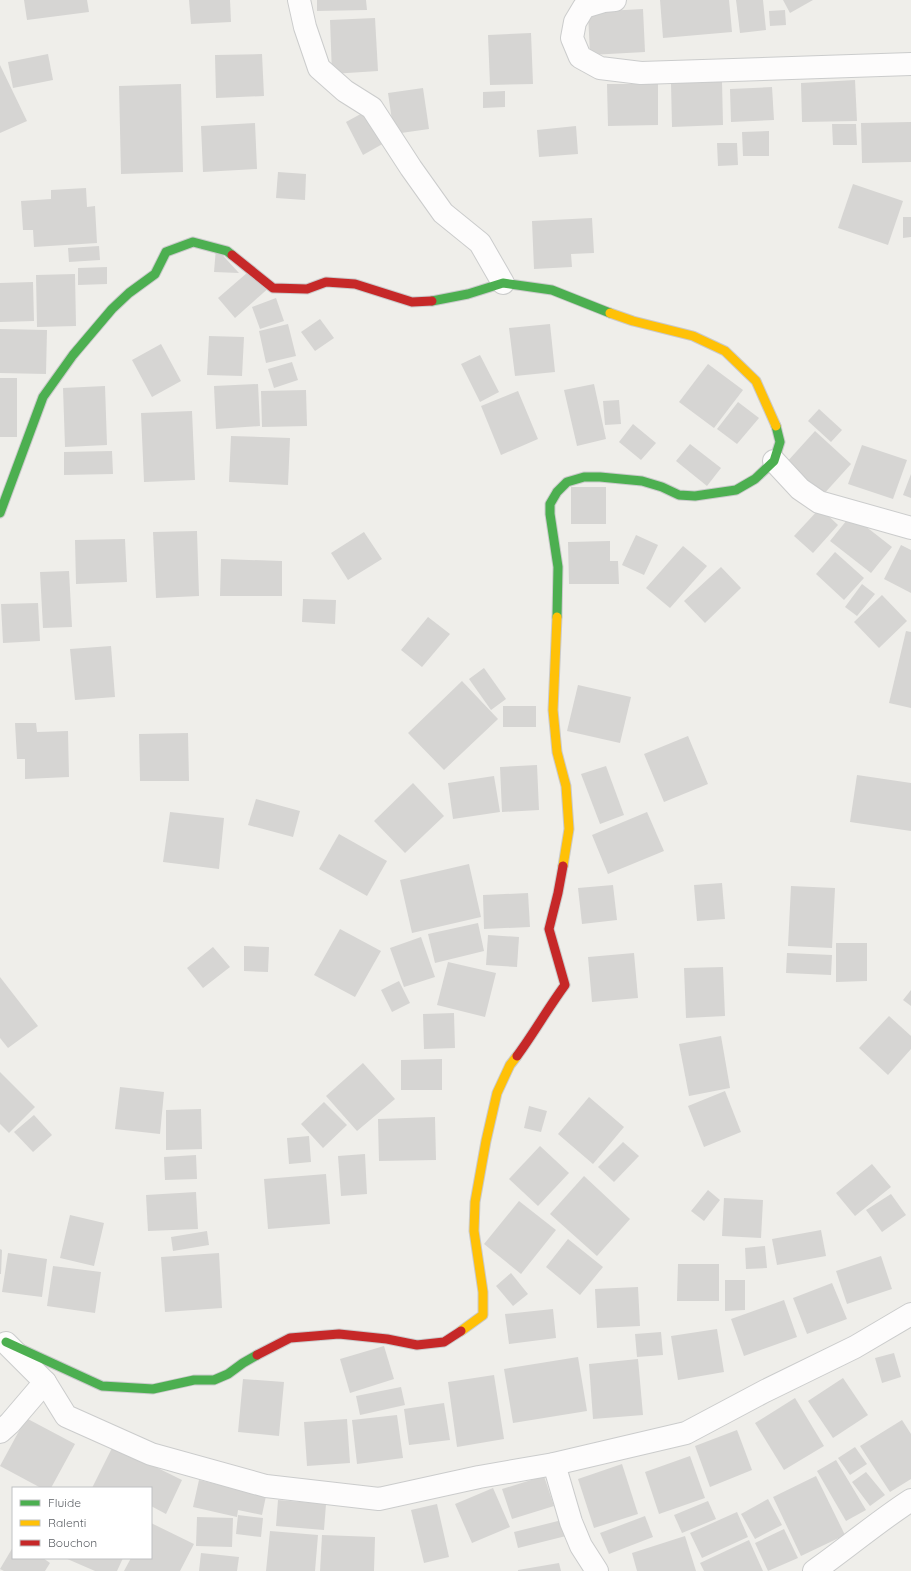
<svg xmlns="http://www.w3.org/2000/svg" width="911" height="1571" font-family="Quicksand,sans-serif">
<style>
.building{fill:#d6d5d3}
.lines{fill:none;stroke-linecap:round;stroke-linejoin:round}
.street-casing{stroke:#cbcccc;stroke-width:24}
.fast-casing{stroke:#cacacb;stroke-width:11}
.slow-casing{stroke:#cacacb;stroke-width:11}
.jam-casing{stroke:#cacacb;stroke-width:11}
.street{stroke:#fdfcfc;stroke-width:22}
.fast{stroke:#4caf50;stroke-width:9}
.slow{stroke:#ffc107;stroke-width:9}
.jam{stroke:#c62828;stroke-width:9}
</style>
<rect width="100%" height="100%" fill="#efeeea"/>
<g class="building">
<path d="M24,0H87L89,12L27,20Z"/>
<path d="M189,0H230L231,22L191,24Z"/>
<path d="M317,0H366L367,10L317,11Z"/>
<path d="M660,0H729L732,32L663,38Z"/>
<path d="M736,0H763L766,30L740,33Z"/>
<path d="M783,0H813L790,13Z"/>
<path d="M643,9L645,52L590,55L588,12Z"/>
<path d="M785,10L786,25L770,26L769,11Z"/>
<path d="M375,18L378,71L332,74L330,20Z"/>
<path d="M531,33L533,84L490,85L488,35Z"/>
<path d="M48,54L53,80L13,88L8,62Z"/>
<path d="M262,54L264,96L216,98L215,55Z"/>
<path d="M0,65L27,121L0,133Z"/>
<path d="M855,80L857,121L802,122L801,83Z"/>
<path d="M722,81L723,125L672,127L671,83Z"/>
<path d="M181,84L183,172L121,174L119,86Z"/>
<path d="M607,84H658V125L608,126Z"/>
<path d="M772,87L774,120L731,122L730,89Z"/>
<path d="M423,88L429,129L394,134L388,93Z"/>
<path d="M505,91V107L483,108V92Z"/>
<path d="M368,110L386,142L363,155L346,122Z"/>
<path d="M911,122V162L862,163L861,123Z"/>
<path d="M255,123L257,169L203,172L201,126Z"/>
<path d="M832,124H856L857,145H833Z"/>
<path d="M576,126L578,154L539,157L537,130Z"/>
<path d="M769,131V156H743L742,132Z"/>
<path d="M717,143H737L738,165L718,166Z"/>
<path d="M278,172L306,174L305,200L276,198Z"/>
<path d="M853,184L903,201L888,245L838,228Z"/>
<path d="M86,188L87,207L95,206L97,243L34,247L33,230H23L21,201L51,199V190Z"/>
<path d="M903,217H911V237L903,238Z"/>
<path d="M592,218L594,253L571,254L572,267L534,269L532,221Z"/>
<path d="M99,246L100,260L69,262L68,248Z"/>
<path d="M216,248L239,273L214,272Z"/>
<path d="M255,266L271,286L235,318L218,298Z"/>
<path d="M107,267V284L78,285V268Z"/>
<path d="M75,274L76,326L37,327L36,275Z"/>
<path d="M33,282L34,321L0,322V283Z"/>
<path d="M276,298L284,321L260,329L252,307Z"/>
<path d="M320,319L334,338L315,351L301,332Z"/>
<path d="M288,324L296,356L266,363L259,331Z"/>
<path d="M550,324L555,372L515,376L509,328Z"/>
<path d="M0,329L47,330L46,374L0,373Z"/>
<path d="M209,336L244,337L242,376L207,375Z"/>
<path d="M161,344L181,381L152,397L132,360Z"/>
<path d="M480,355L499,392L480,402L461,364Z"/>
<path d="M292,362L298,380L274,388L268,369Z"/>
<path d="M708,364L743,390L714,428L679,402Z"/>
<rect x="0" y="378" width="17" height="59"/>
<path d="M258,384L260,426L216,429L214,386Z"/>
<path d="M594,384L606,439L577,446L564,390Z"/>
<path d="M105,386L107,445L65,447L63,388Z"/>
<path d="M306,390L307,426L262,427L261,391Z"/>
<path d="M518,391L538,439L501,455L481,406Z"/>
<path d="M619,400L621,424L605,425L603,401Z"/>
<path d="M738,402L759,418L737,444L717,429Z"/>
<path d="M819,409L842,430L831,442L808,421Z"/>
<path d="M192,411L195,480L144,482L141,413Z"/>
<path d="M633,424L656,443L641,460L619,442Z"/>
<path d="M815,431L851,464L822,496L786,463Z"/>
<path d="M231,436L290,438L288,485L229,482Z"/>
<path d="M690,444L721,468L707,486L676,461Z"/>
<path d="M862,445L907,460L893,499L848,484Z"/>
<path d="M112,451L113,474L64,475V452Z"/>
<path d="M911,474V498L903,495Z"/>
<rect x="571" y="487" width="35" height="37"/>
<path d="M820,508L838,525L813,553L794,536Z"/>
<path d="M851,515L892,547L871,573L830,541Z"/>
<path d="M197,531L199,596L156,598L153,532Z"/>
<path d="M364,532L382,559L348,580L331,553Z"/>
<path d="M636,535L658,545L644,575L622,565Z"/>
<path d="M125,539L127,582L76,584L75,540Z"/>
<path d="M610,541V561H618L619,584H569L568,542Z"/>
<path d="M901,545L911,550V593L884,579Z"/>
<path d="M683,546L707,566L670,608L646,588Z"/>
<path d="M835,552L864,578L844,600L816,574Z"/>
<path d="M221,559L282,561V596H220Z"/>
<path d="M721,567L741,588L705,623L684,601Z"/>
<path d="M69,571L72,627L43,628L40,572Z"/>
<path d="M862,584L875,594L857,616L845,607Z"/>
<path d="M882,595L907,621L879,648L854,622Z"/>
<path d="M303,599L336,600L335,624L302,622Z"/>
<path d="M38,603L40,641L3,643L1,604Z"/>
<path d="M428,617L450,634L422,667L401,650Z"/>
<path d="M906,631L911,632V708L889,703Z"/>
<path d="M111,646L115,697L75,700L70,649Z"/>
<path d="M484,668L506,699L491,710L469,679Z"/>
<path d="M462,681L498,719L444,770L408,733Z"/>
<path d="M578,685L631,697L620,743L567,731Z"/>
<rect x="503" y="706" width="33" height="21"/>
<path d="M15,723H36L37,732L68,731L69,777L25,779V759H17Z"/>
<path d="M188,733L189,781H140L139,734Z"/>
<path d="M688,736L708,784L664,802L644,754Z"/>
<path d="M537,765L539,810L502,812L500,767Z"/>
<path d="M606,766L624,815L600,824L581,774Z"/>
<path d="M857,775L911,783V831L850,822Z"/>
<path d="M494,776L500,812L453,819L448,783Z"/>
<path d="M413,783L444,816L405,853L374,821Z"/>
<path d="M256,799L300,811L293,837L248,825Z"/>
<path d="M170,812L224,818L219,869L163,862Z"/>
<path d="M647,812L664,851L608,874L592,835Z"/>
<path d="M339,834L387,861L367,896L319,869Z"/>
<path d="M469,864L481,917L412,933L400,880Z"/>
<path d="M722,883L725,919L697,921L694,885Z"/>
<path d="M613,885L617,920L582,924L578,888Z"/>
<path d="M791,886L835,888L832,948L788,946Z"/>
<path d="M528,893L530,927L484,929L483,895Z"/>
<path d="M478,923L484,951L435,963L428,934Z"/>
<path d="M340,929L381,951L355,997L314,975Z"/>
<path d="M488,935L519,937L517,967L486,965Z"/>
<path d="M421,937L435,977L404,987L390,948Z"/>
<path d="M836,943H867V981L836,982Z"/>
<path d="M244,946L269,947L268,972L244,971Z"/>
<path d="M213,947L230,967L203,988L187,968Z"/>
<path d="M634,953L638,998L592,1002L588,957Z"/>
<path d="M787,953L832,955L831,975L786,973Z"/>
<path d="M448,962L496,973L485,1017L437,1005Z"/>
<path d="M723,967L725,1016L686,1018L684,968Z"/>
<path d="M0,977L38,1026L8,1048L0,1038Z"/>
<path d="M399,981L410,1003L392,1012L381,990Z"/>
<path d="M911,990V1006L903,1000Z"/>
<path d="M454,1013L455,1048L424,1049L423,1014Z"/>
<path d="M889,1016L911,1036V1049L888,1075L859,1048Z"/>
<path d="M721,1036L730,1088L689,1096L679,1044Z"/>
<path d="M442,1059V1090H401V1060Z"/>
<path d="M363,1063L395,1099L357,1131L326,1096Z"/>
<path d="M0,1072L35,1107L9,1133L0,1124Z"/>
<path d="M120,1087L164,1092L160,1134L115,1129Z"/>
<path d="M725,1091L741,1132L704,1147L688,1106Z"/>
<path d="M589,1097L624,1127L593,1164L558,1134Z"/>
<path d="M324,1102L347,1125L323,1148L301,1124Z"/>
<path d="M529,1106L547,1111L541,1132L524,1128Z"/>
<path d="M201,1109L202,1149L166,1150V1110Z"/>
<path d="M34,1115L52,1135L33,1152L14,1132Z"/>
<path d="M435,1117L436,1160L379,1161L378,1119Z"/>
<path d="M309,1136L311,1162L289,1164L287,1138Z"/>
<path d="M623,1142L639,1156L614,1182L598,1167Z"/>
<path d="M540,1146L569,1173L538,1206L509,1179Z"/>
<path d="M365,1154L367,1194L341,1196L338,1156Z"/>
<path d="M196,1155L197,1179L165,1180L164,1157Z"/>
<path d="M872,1164L891,1187L855,1216L836,1193Z"/>
<path d="M326,1174L330,1224L268,1229L264,1179Z"/>
<path d="M584,1176L630,1219L597,1256L550,1214Z"/>
<path d="M708,1190L720,1200L704,1221L691,1211Z"/>
<path d="M196,1192L198,1229L148,1231L146,1195Z"/>
<path d="M891,1194L906,1215L882,1232L866,1210Z"/>
<path d="M724,1198L763,1200L761,1238L722,1236Z"/>
<path d="M519,1201L556,1230L521,1274L484,1244Z"/>
<path d="M70,1215L104,1223L94,1266L60,1258Z"/>
<path d="M821,1230L826,1256L777,1265L772,1239Z"/>
<path d="M207,1231L209,1245L173,1251L171,1237Z"/>
<path d="M568,1239L603,1267L580,1295L546,1267Z"/>
<path d="M765,1246L767,1268L746,1269L745,1248Z"/>
<path d="M0,1249L2,1250L1,1274H0Z"/>
<path d="M8,1253L47,1259L42,1297L2,1292Z"/>
<path d="M219,1253L222,1308L165,1312L161,1257Z"/>
<path d="M881,1256L892,1289L847,1304L836,1271Z"/>
<path d="M678,1264H719V1301H677Z"/>
<path d="M53,1266L101,1272L95,1313L47,1306Z"/>
<path d="M511,1273L528,1294L513,1306L496,1286Z"/>
<path d="M725,1280H745V1310L725,1311Z"/>
<path d="M832,1283L847,1319L807,1334L793,1298Z"/>
<path d="M638,1287L640,1326L597,1328L595,1289Z"/>
<path d="M784,1300L797,1337L744,1356L731,1319Z"/>
<path d="M553,1309L556,1338L509,1344L505,1314Z"/>
<path d="M717,1329L724,1372L678,1380L671,1336Z"/>
<path d="M661,1332L663,1355L637,1357L635,1334Z"/>
<path d="M384,1346L394,1379L350,1393L340,1359Z"/>
<path d="M894,1353L901,1377L882,1383L875,1358Z"/>
<path d="M578,1357L587,1411L513,1423L504,1369Z"/>
<path d="M638,1359L643,1415L593,1419L589,1364Z"/>
<path d="M494,1375L504,1439L457,1447L448,1382Z"/>
<path d="M843,1378L868,1415L833,1438L808,1401Z"/>
<path d="M243,1379L284,1382L279,1436L238,1432Z"/>
<path d="M401,1387L405,1405L360,1415L356,1396Z"/>
<path d="M795,1398L824,1446L784,1470L755,1423Z"/>
<path d="M444,1403L450,1440L409,1445L404,1409Z"/>
<path d="M397,1415L403,1458L357,1464L352,1420Z"/>
<path d="M26,1418L75,1444L51,1488H41L0,1466Z"/>
<path d="M347,1419L350,1463L307,1466L304,1422Z"/>
<path d="M902,1420L911,1434V1479L890,1492L860,1446Z"/>
<path d="M737,1430L752,1470L710,1487L695,1446Z"/>
<path d="M113,1446L182,1480L166,1514L151,1506V1488H92Z"/>
<path d="M855,1447L867,1464L850,1475L838,1458Z"/>
<path d="M690,1456L705,1498L659,1514L645,1472Z"/>
<path d="M836,1460L866,1510L846,1521L817,1471Z"/>
<path d="M622,1464L638,1514L594,1528L578,1479Z"/>
<path d="M866,1472L885,1495L870,1506L852,1482Z"/>
<path d="M544,1476L554,1506L512,1519L502,1489Z"/>
<path d="M816,1476L845,1535L801,1556L773,1497Z"/>
<path d="M199,1480L266,1496L262,1515L238,1510L237,1517L193,1507Z"/>
<path d="M493,1488L510,1527L472,1543L455,1504Z"/>
<path d="M768,1499L782,1525L755,1539L741,1514Z"/>
<path d="M278,1500L326,1504L324,1530L276,1526Z"/>
<path d="M708,1501L716,1519L682,1533L674,1515Z"/>
<path d="M437,1504L449,1557L424,1563L411,1510Z"/>
<path d="M737,1512L748,1537L702,1558L690,1533Z"/>
<path d="M238,1515L263,1518L261,1537L236,1534Z"/>
<path d="M645,1516L653,1537L609,1554L600,1533Z"/>
<path d="M197,1517L233,1518L232,1547L196,1546Z"/>
<path d="M562,1520L566,1536L518,1548L514,1532Z"/>
<path d="M151,1523L194,1544L180,1571H124L131,1558H151Z"/>
<path d="M784,1529L798,1558L768,1571L755,1543Z"/>
<path d="M270,1531L318,1535L315,1571H266Z"/>
<path d="M322,1535L375,1537L374,1571H320Z"/>
<path d="M685,1536L696,1571H637L632,1553Z"/>
<path d="M749,1540L763,1571H704L700,1563Z"/>
<path d="M13,1547V1558H43L50,1563L45,1571H4L0,1569Z"/>
<path d="M201,1553L239,1557L237,1571H199Z"/>
<path d="M65,1558H123L117,1571H95Z"/>
<path d="M559,1563L561,1571H518V1570Z"/>
</g>
<g class="lines">
<g class="street-casing">
<g id="street">
<path d="M299,0L305,27L319,68L345,91L372,108L411,168L443,213L480,243L503,283"/>
<path d="M615,0L604,1L584,7L575,22L572,38L580,57L600,68L641,73L911,64"/>
<path d="M774,461L800,489L819,502L911,528"/>
<path d="M6,1343L45,1382L66,1416L151,1454L266,1486L379,1499L479,1477L554,1464L686,1433L765,1391L855,1347L911,1314"/>
<path d="M0,1432L10,1423L45,1382"/>
<path d="M554,1464L571,1522L581,1546L597,1571"/>
<path d="M814,1571C847,1548 877,1522 911,1500"/>
</g>
</g>
<g class="fast-casing">
<g id="fast">
<path d="M432,301L468,294L503,283L552,290L610,313"/>
<path d="M0,513L43,397L73,355L112,309L129,293L155,274L166,252L193,242L227,251L232,255"/>
<path d="M557,617L558,567L550,514V504L557,492L567,482L584,477H600L642,481L662,487L679,495L695,496L736,490L755,479L774,461L780,442L776,426"/>
<path d="M6,1342L102,1386L153,1389L194,1380H214L228,1374L243,1363L257,1355"/>
</g>
</g>
<g class="slow-casing">
<g id="slow">
<path d="M610,313L633,321L693,336L725,351L756,381L776,426"/>
<path d="M557,617L553,710L557,752L566,786L569,829L563,866"/>
<path d="M461,1331L483,1315V1292L474,1231L475,1202L486,1141L497,1093L510,1065L517,1056"/>
</g>
</g>
<g class="jam-casing">
<g id="jam">
<path d="M232,255L273,288L307,289L326,282L355,284L412,302L432,301"/>
<path d="M517,1056C534,1033 548,1008 565,985L549,929L558,893L563,866"/>
<path d="M257,1355L290,1338L339,1334L387,1339L417,1345L444,1342L461,1331"/>
</g>
</g>
<use href="#street" class="street"/>
<use href="#fast" class="fast"/>
<use href="#slow" class="slow"/>
<use href="#jam" class="jam"/>
</g>
<rect x="12" y="1487" width="140" height="72" fill="#ffffff" stroke="#bfc1c3"/>
<rect x="20" y="1500" width="20" height="6" fill="#4caf50" stroke="#bfc1c3"/>
<text x="48" y="1507" font-size="12" fill="#5f6368">Fluide</text>
<rect x="20" y="1520" width="20" height="6" fill="#ffc107" stroke="#bfc1c3"/>
<text x="48" y="1527" font-size="12" fill="#5f6368">Ralenti</text>
<rect x="20" y="1540" width="20" height="6" fill="#c62828" stroke="#bfc1c3"/>
<text x="48" y="1547" font-size="12" fill="#5f6368">Bouchon</text>
</svg>
